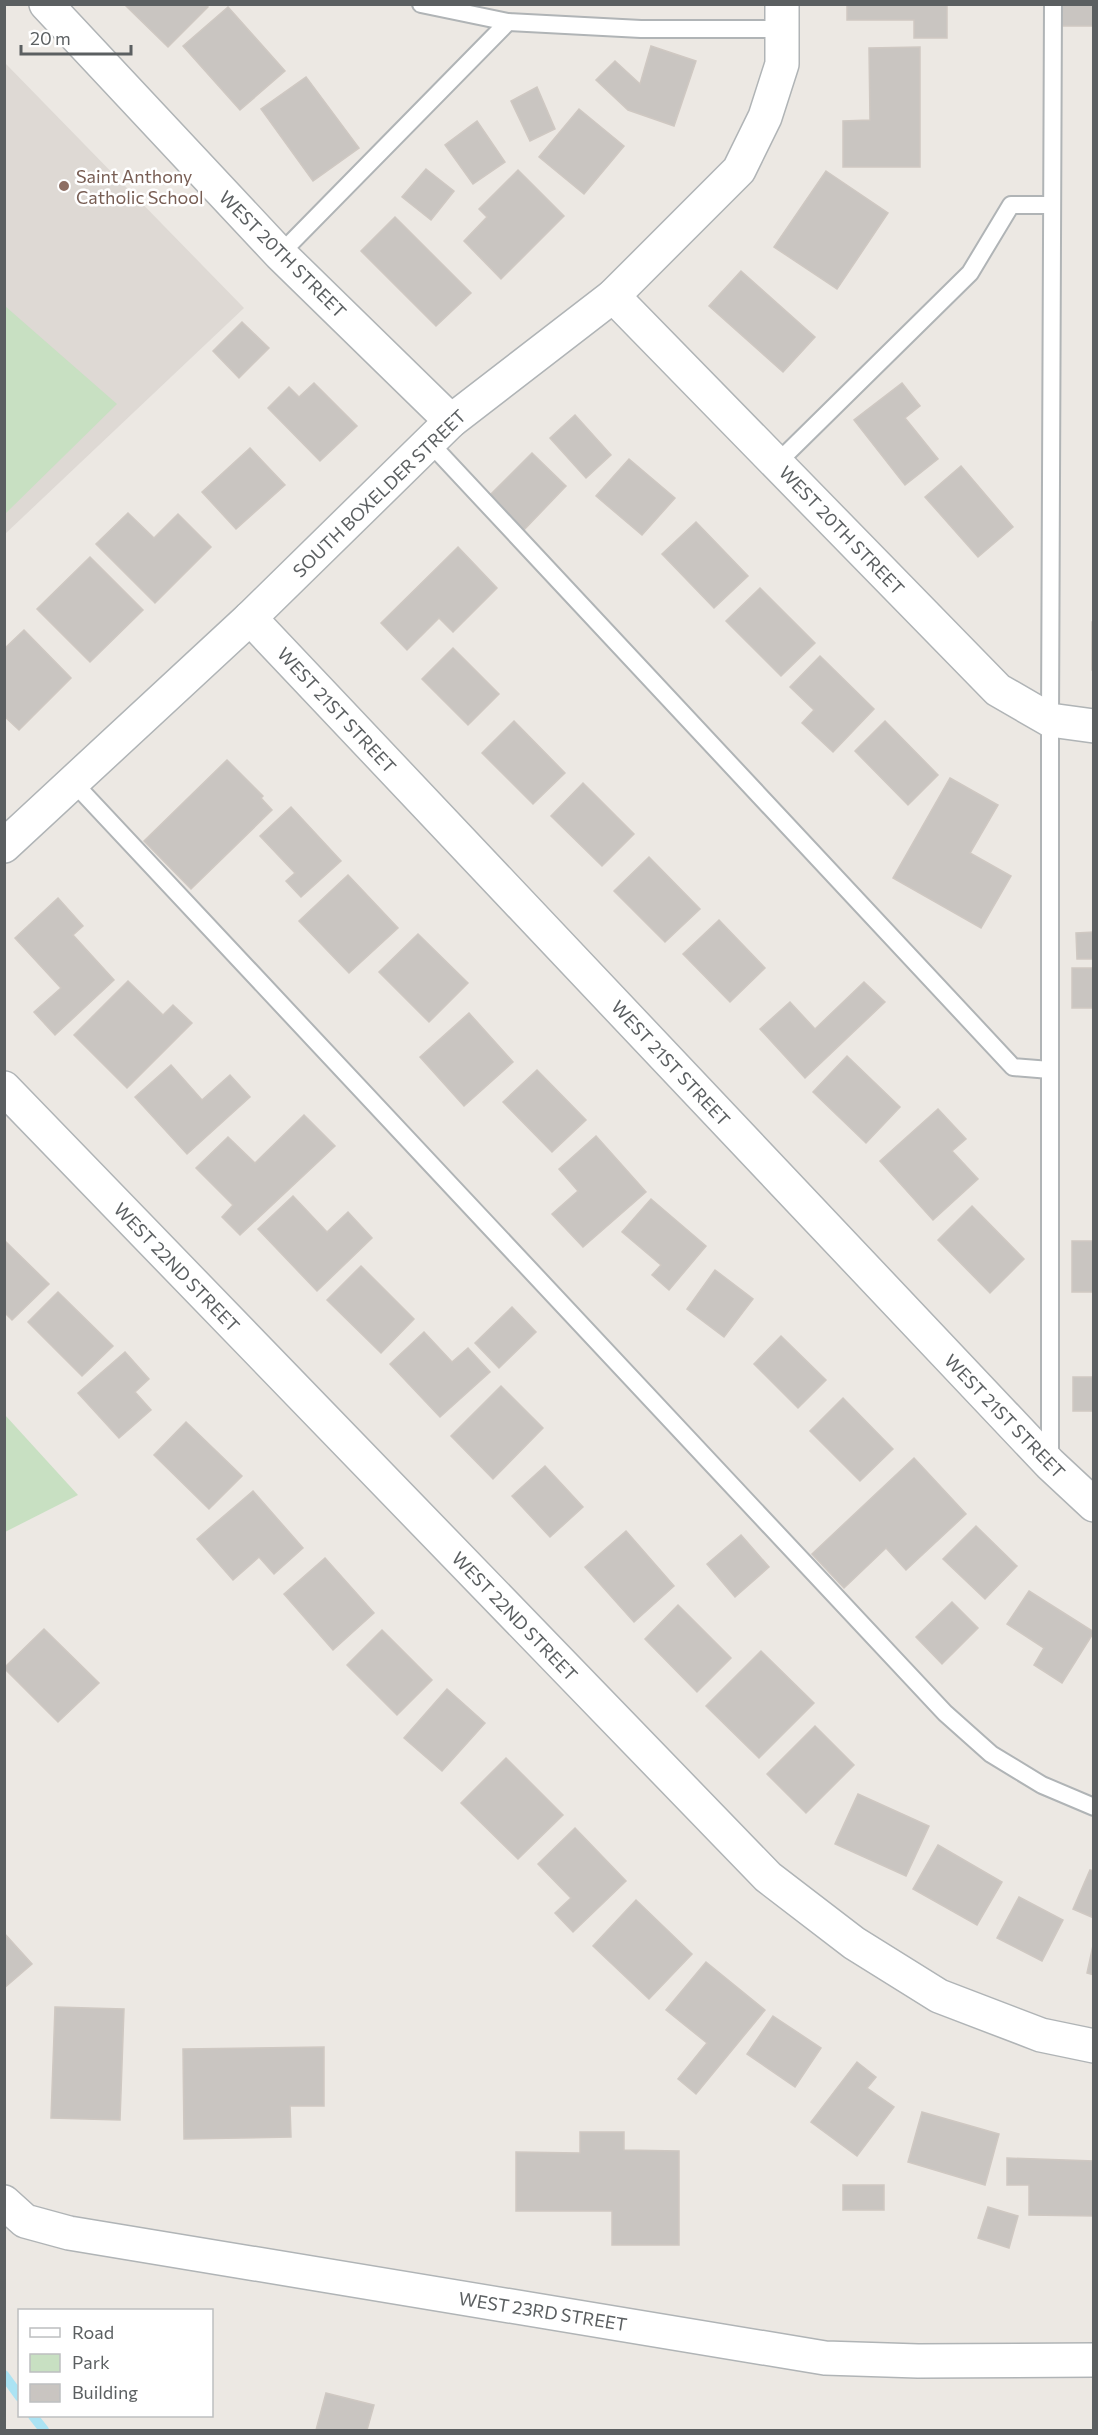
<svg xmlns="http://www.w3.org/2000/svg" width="1098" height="2435" font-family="Commissioner,sans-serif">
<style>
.education{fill:#ded9d4}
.green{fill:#c8e0c2}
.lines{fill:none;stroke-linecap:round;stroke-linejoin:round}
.stream{stroke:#abe3f3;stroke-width:10}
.building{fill:#c9c5c1;stroke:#cfc8c2;stroke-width:1.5}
.lane-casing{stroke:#b0b4b6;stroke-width:20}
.street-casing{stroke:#b0b4b6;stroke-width:36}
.lane{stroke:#fff;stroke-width:16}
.street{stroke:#fff;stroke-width:33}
.education-dot{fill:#8d6e63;stroke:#fff;stroke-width:2}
.labels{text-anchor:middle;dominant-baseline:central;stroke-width:5;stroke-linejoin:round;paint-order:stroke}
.education-label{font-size:18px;fill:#785e54;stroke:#fff;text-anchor:start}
.street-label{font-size:18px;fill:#5b5f61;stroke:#fff}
</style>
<rect width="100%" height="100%" fill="#ece8e3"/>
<path class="education" d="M5,63L244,308L5,534Z"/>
<g class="green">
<path d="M5,306L117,404L5,514Z"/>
<path d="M5,1415L78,1495L5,1532Z"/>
</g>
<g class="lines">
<g class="stream">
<path d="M4,2375L20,2397"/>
<path d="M33,2416L44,2430"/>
</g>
</g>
<g class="building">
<path d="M124,4H206L208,7L168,47Z"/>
<path d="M847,4H947V38H914V20H847Z"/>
<rect x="1060" y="4" width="34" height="22"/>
<path d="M228,7L285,71L240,110L183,46Z"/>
<path d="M651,46L696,61L674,126L628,110L596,80L615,61L640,84Z"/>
<path d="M920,47V167H843V121L870,120L869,48Z"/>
<path d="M306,77L359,148L313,181L261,109Z"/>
<path d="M537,87L555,129L530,141L511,101Z"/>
<path d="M579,109L624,146L584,194L539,157Z"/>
<path d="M477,121L505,162L473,184L445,145Z"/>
<path d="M426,169L454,191L431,220L402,197Z"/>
<path d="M518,170L564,216L501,279L464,241L487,217L479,209Z"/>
<path d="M826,171L888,213L837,289L774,247Z"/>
<path d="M395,217L471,293L436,326L361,251Z"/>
<path d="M741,271L815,337L783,372L709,306Z"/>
<path d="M242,322L269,348L239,378L213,351Z"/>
<path d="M314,383L357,426L320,461L268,408L289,387L299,397Z"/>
<path d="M902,383L920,406L905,418L938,459L905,485L854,420Z"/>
<path d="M575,415L611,455L586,478L550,438Z"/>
<path d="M250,448L285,485L236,529L202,492Z"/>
<path d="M532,453L566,486L522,532L487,498Z"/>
<path d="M629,459L675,498L642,535L596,496Z"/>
<path d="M961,466L1013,527L978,557L925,497Z"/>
<path d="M128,513L154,538L178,514L211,547L155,603L96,544Z"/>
<path d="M696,522L748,576L714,608L662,554Z"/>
<path d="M458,547L497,588L453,632L439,618L407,650L381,623Z"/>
<path d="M90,557L143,610L90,662L37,609Z"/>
<path d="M760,588L815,643L781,676L726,621Z"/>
<rect x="1092" y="622" width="2" height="48"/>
<path d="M24,630L71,678L19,730L4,716V649Z"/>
<path d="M453,648L499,694L468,725L422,679Z"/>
<path d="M820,656L874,709L833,752L802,723L814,710L790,687Z"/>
<path d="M514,721L565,773L533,804L482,753Z"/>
<path d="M885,721L938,775L908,805L855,751Z"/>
<path d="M227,760L263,796L261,798L272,810L191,889L144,841Z"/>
<path d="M950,778L998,805L970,853L1011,876L981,928L893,878Z"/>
<path d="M583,783L634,834L602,866L551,816Z"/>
<path d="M291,807L341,861L301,897L286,881L295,873L260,836Z"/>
<path d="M649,857L700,909L665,942L614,891Z"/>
<path d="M348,875L398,928L349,973L299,921Z"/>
<path d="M58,898L83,926L73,935L114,980L55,1035L34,1012L61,988L15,938Z"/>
<path d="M719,920L765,968L730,1002L683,954Z"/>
<path d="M1094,932V959H1077L1076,933Z"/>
<path d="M418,934L468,983L429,1022L379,972Z"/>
<rect x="1072" y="968" width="22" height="40"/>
<path d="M128,981L163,1015L173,1005L192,1023L127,1088L74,1035Z"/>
<path d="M864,982L885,1002L805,1078L760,1029L790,1002L815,1029Z"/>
<path d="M469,1013L513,1062L464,1106L420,1057Z"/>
<path d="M847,1056L900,1107L866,1143L813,1092Z"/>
<path d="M171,1065L202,1100L230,1075L250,1097L187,1154L135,1097Z"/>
<path d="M537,1070L586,1120L552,1152L503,1102Z"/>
<path d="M938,1109L966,1139L952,1151L978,1179L933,1220L880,1161Z"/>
<path d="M304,1115L335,1146L240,1235L222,1217L233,1205L196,1168L228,1137L255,1163Z"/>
<path d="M596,1136L646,1192L583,1247L552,1214L578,1191L559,1169Z"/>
<path d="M293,1196L327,1232L348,1212L372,1238L317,1291L258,1229Z"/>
<path d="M651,1199L706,1246L669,1290L652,1275L661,1265L622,1232Z"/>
<path d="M972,1206L1024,1259L990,1293L938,1240Z"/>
<path d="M4,1240L49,1284L12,1320L4,1312Z"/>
<rect x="1072" y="1241" width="22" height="51"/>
<path d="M361,1266L414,1319L381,1353L327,1300Z"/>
<path d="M715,1270L753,1299L724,1337L687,1309Z"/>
<path d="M58,1292L113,1346L82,1376L28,1322Z"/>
<path d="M512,1307L536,1332L499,1368L475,1343Z"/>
<path d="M424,1332L452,1362L468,1348L490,1372L440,1417L390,1364Z"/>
<path d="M781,1336L826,1380L798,1408L754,1364Z"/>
<path d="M125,1352L149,1379L135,1392L151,1410L119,1438L78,1393Z"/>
<rect x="1073" y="1377" width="21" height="34"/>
<path d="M501,1386L543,1428L493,1479L451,1436Z"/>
<path d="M843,1398L893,1449L860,1481L810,1431Z"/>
<path d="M186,1422L242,1476L209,1509L154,1455Z"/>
<path d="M914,1458L966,1514L906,1570L886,1548L844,1588L812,1554Z"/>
<path d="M545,1466L583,1507L550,1537L512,1496Z"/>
<path d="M253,1491L303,1548L274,1574L259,1557L233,1580L197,1539Z"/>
<path d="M976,1526L1017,1566L985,1599L943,1559Z"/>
<path d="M626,1531L674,1586L634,1622L585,1567Z"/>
<path d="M741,1535L769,1567L735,1597L707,1564Z"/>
<path d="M325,1558L374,1613L333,1650L284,1594Z"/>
<path d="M1029,1591L1094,1632L1062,1683L1034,1665L1044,1648L1007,1624Z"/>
<path d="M952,1602L978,1628L942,1664L916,1637Z"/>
<path d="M678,1605L731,1658L697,1692L645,1639Z"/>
<path d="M44,1629L99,1683L58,1722L4,1668Z"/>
<path d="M382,1630L432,1680L397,1715L347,1665Z"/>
<path d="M761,1651L814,1703L759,1758L706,1706Z"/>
<path d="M447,1689L485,1723L442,1771L404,1738Z"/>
<path d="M815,1726L854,1765L806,1813L767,1774Z"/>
<path d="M506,1758L563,1815L518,1859L461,1803Z"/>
<path d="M858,1794L929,1826L906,1876L835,1844Z"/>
<path d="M575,1828L626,1881L573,1932L555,1913L571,1898L538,1864Z"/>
<path d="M938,1845L1002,1882L977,1925L913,1889Z"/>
<path d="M1090,1870L1094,1871V1918L1073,1909Z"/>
<path d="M1019,1897L1063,1920L1042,1961L997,1938Z"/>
<path d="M636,1900L692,1954L649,1999L593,1946Z"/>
<path d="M4,1933L32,1964L4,1988Z"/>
<path d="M1094,1941V1975L1087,1973Z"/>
<path d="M706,1962L765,2010L696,2094L678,2079L707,2043L666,2010Z"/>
<path d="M55,2007L124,2009L120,2120L51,2118Z"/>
<path d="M773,2016L821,2048L795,2087L747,2054Z"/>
<path d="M324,2047V2106H290L291,2137L184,2139L183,2049Z"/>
<path d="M857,2062L876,2077L867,2088L894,2107L857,2156L811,2122Z"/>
<path d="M922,2112L999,2134L985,2185L908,2162Z"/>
<path d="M580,2132H624V2150L679,2151V2245H612V2211H516V2152L580,2153Z"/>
<path d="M1007,2158L1094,2161V2216L1029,2215V2185H1007Z"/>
<rect x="843" y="2185" width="41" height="25"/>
<path d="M988,2207L1018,2216L1009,2248L978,2238Z"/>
<path d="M326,2393L374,2405L367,2430H316Z"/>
</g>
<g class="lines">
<g class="lane-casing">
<g id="lane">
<path d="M421,4L508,22L641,29H783"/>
<path d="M280,254L508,22"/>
<path d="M430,443L1013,1067L1050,1070"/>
<path d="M776,464L970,273L1011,205H1051"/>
<path d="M73,782L945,1713L991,1754L1042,1785L1094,1807"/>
<path d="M1050,1462V720L1053,4"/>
</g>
</g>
<g class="street-casing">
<g id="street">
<path d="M46,4L280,254L451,421"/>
<path d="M613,296L998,690L1050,720L1094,726"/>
<path d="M250,618L1050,1464L1094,1505"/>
<path d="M4,846L250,618L451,421L613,296L739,170L765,117L782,64V4"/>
<path d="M4,1088L768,1877L854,1943L939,1996L1041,2035L1094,2046"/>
<path d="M4,2202L25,2221L69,2233L825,2358L918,2361L1094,2360"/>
</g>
</g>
<use href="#lane" class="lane"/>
<use href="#street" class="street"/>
</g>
<circle class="education-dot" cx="64" cy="186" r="6"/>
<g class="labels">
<g class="education-label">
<text x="76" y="176">Saint Anthony<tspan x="76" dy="21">Catholic School</tspan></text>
</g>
<g class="street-label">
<text transform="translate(283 254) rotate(45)">WEST 20TH STREET</text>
<text transform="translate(379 493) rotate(-44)">SOUTH BOXELDER STREET</text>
<text transform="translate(842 530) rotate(46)">WEST 20TH STREET</text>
<text transform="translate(337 710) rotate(47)">WEST 21ST STREET</text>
<text transform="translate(671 1063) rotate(47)">WEST 21ST STREET</text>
<text transform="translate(177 1267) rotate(46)">WEST 22ND STREET</text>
<text transform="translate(1005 1416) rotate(46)">WEST 21ST STREET</text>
<text transform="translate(515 1616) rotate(46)">WEST 22ND STREET</text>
<text transform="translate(543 2311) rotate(9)">WEST 23RD STREET</text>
</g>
</g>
<rect width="1098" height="2435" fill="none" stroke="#5b5f61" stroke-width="12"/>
<rect x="18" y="2309" width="195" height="108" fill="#ffffff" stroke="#bdbfc0" stroke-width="1.5"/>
<rect x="30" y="2328" width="30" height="9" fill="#ffffff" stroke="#bdbfc0" stroke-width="1.5"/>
<text x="72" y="2339" font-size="18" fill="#5b5f61">Road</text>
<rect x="30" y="2354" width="30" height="18" fill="#c8e0c2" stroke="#bdbfc0" stroke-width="1.5"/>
<text x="72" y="2369" font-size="18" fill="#5b5f61">Park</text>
<rect x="30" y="2384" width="30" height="18" fill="#c9c5c1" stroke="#bdbfc0" stroke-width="1.5"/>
<text x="72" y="2399" font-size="18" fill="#5b5f61">Building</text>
<path d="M21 45v9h110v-9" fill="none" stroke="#5b5f61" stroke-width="3"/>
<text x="30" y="45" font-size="18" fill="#5b5f61" stroke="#ffffff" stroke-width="4.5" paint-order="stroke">20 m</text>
</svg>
